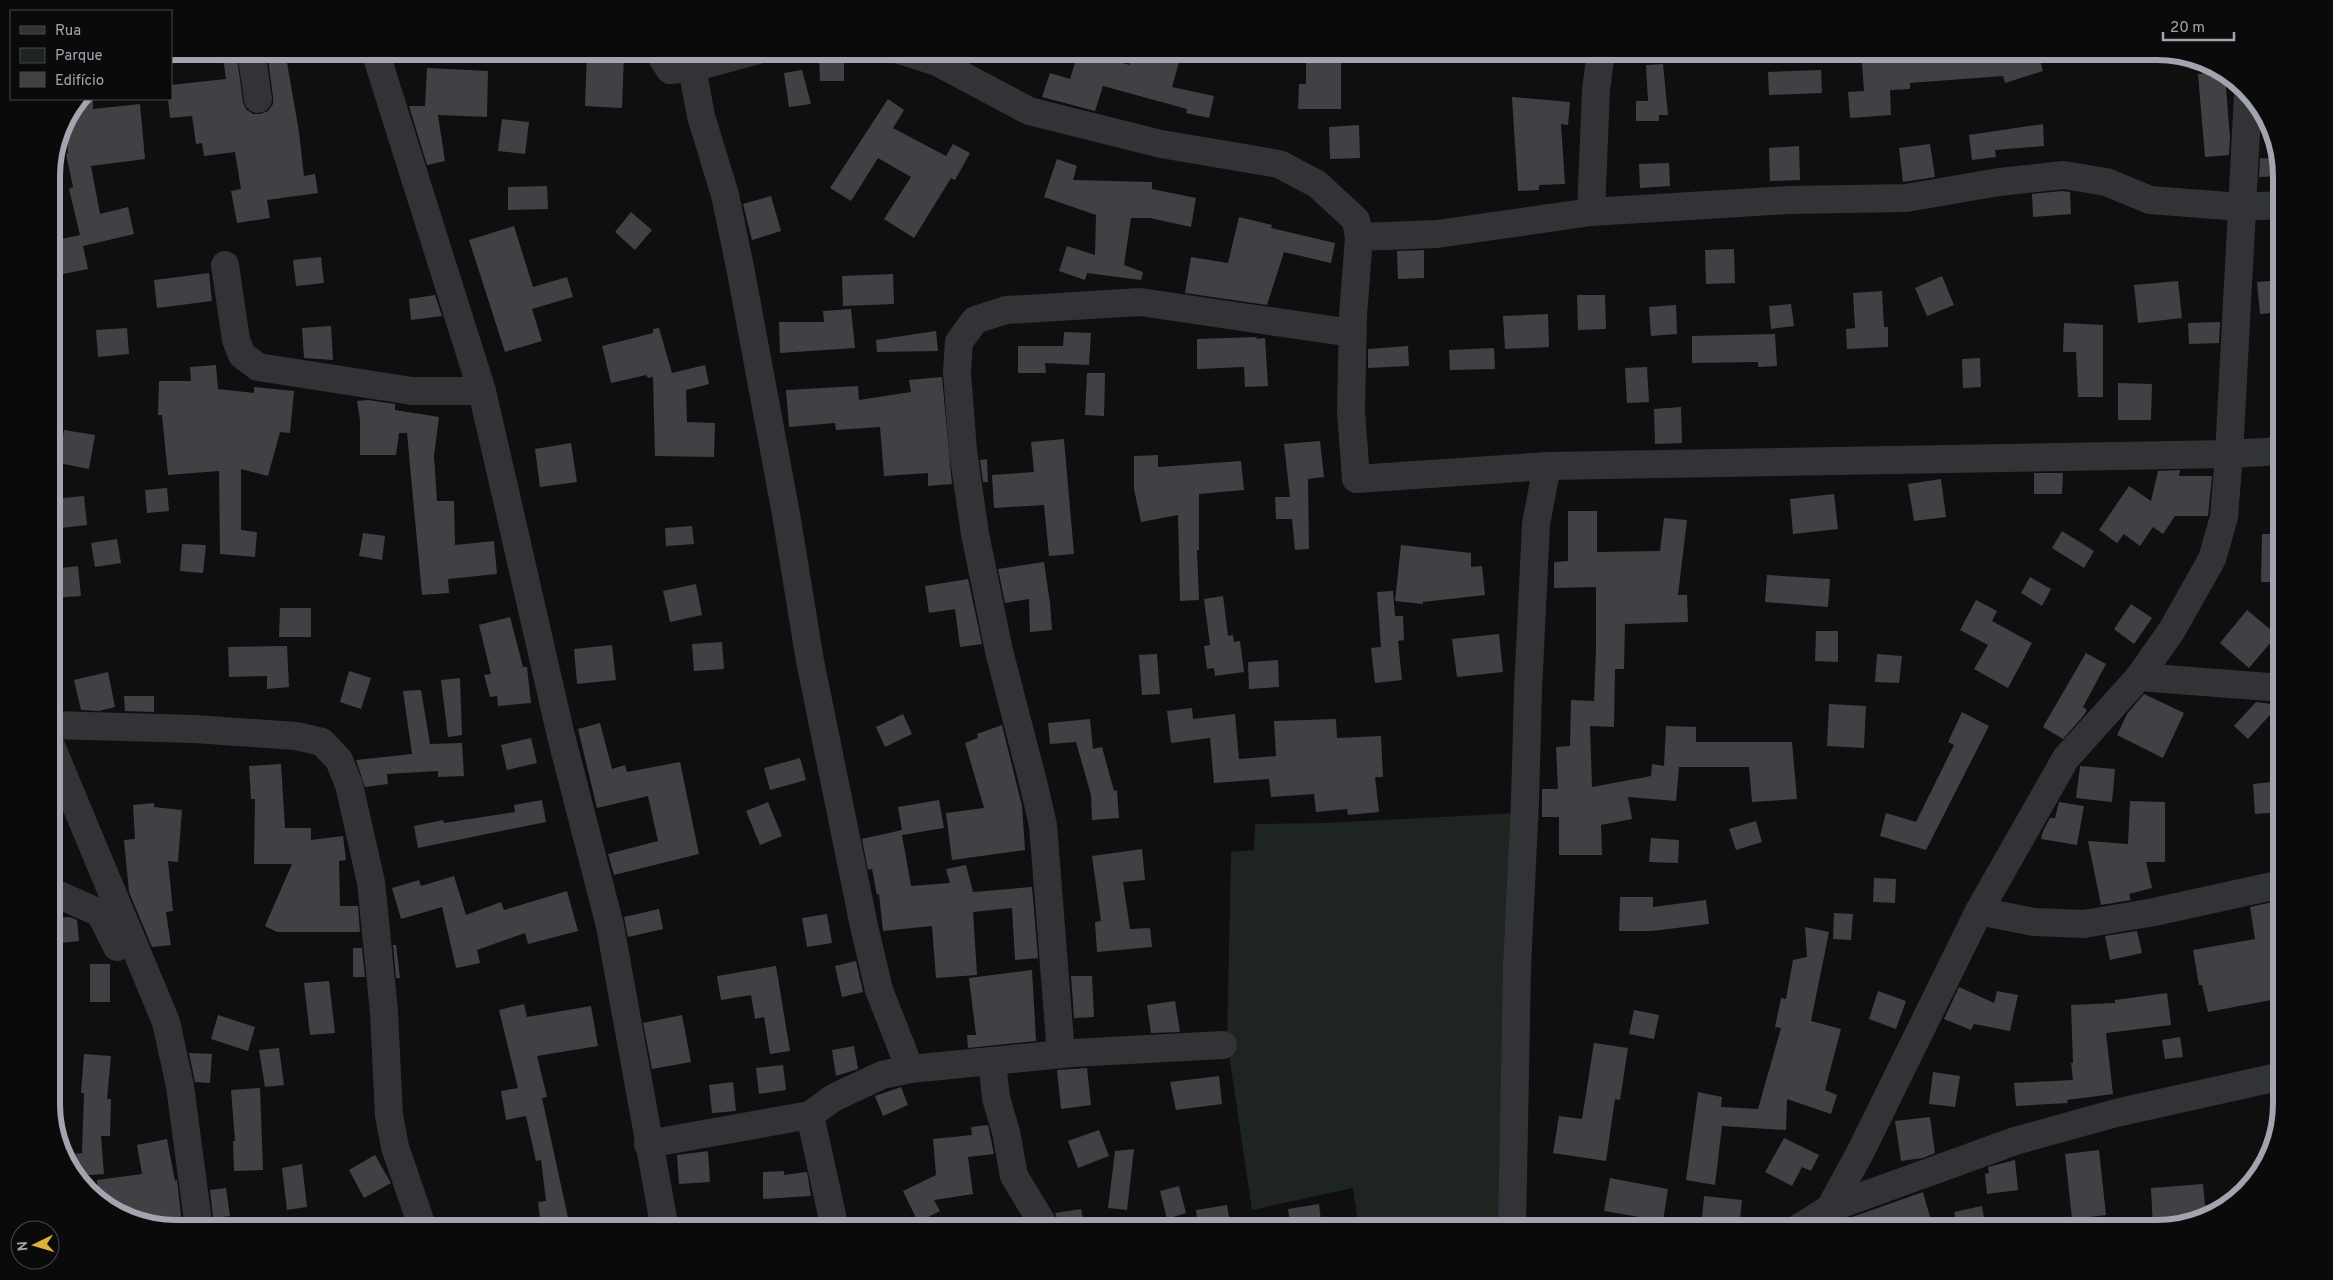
<svg xmlns="http://www.w3.org/2000/svg" width="2333" height="1280" font-family="Overpass,sans-serif">
<style>
.green{fill:#1e241f}
.building{fill:#414145}
.lines{fill:none;stroke-linecap:round;stroke-linejoin:round}
.minor{stroke:#323337;stroke-width:28}
.rim{fill:none;stroke:#a2a5af;stroke-width:6}
</style>
<rect width="100%" height="100%" fill="#0f0f10"/>
<path class="green" d="M1519,813L1511,1229H1359L1353,1188L1252,1210L1227,1041L1231,852L1254,850L1255,824L1324,823Z"/>
<g class="building">
<path d="M222,51H236L243,102L246,109L253,114H260L268,111L273,104V97L267,51H285L299,132L304,176L315,174L318,193L267,200L270,218L237,223L231,191L241,189L235,152L204,156L202,143L196,144L192,116L170,118L168,99H171V85L226,79Z"/>
<path d="M1133,51H1182L1172,87L1214,96L1209,118L1186,113L1187,109L1103,86L1095,111L1042,97L1050,73L1070,79L1078,53L1090,57L1092,52L1129,65Z"/>
<path d="M1306,51H1341V109H1298L1299,84H1306Z"/>
<path d="M1889,51H1910V63L1962,59V51H2037L2043,71L2005,83L2003,76L1910,83V89L1890,90L1891,115L1850,118L1848,92L1864,91L1862,63L1889,61Z"/>
<path d="M587,53L624,55L622,108L585,106Z"/>
<path d="M819,56H844V81H820Z"/>
<path d="M1663,64L1668,115H1659V121H1636V101H1648L1646,65Z"/>
<path d="M427,68L488,71L487,117L438,115L445,161L427,165L409,106H425Z"/>
<path d="M802,70L811,104L789,107L784,73Z"/>
<path d="M1821,70L1822,93L1769,95L1768,72Z"/>
<path d="M2221,72L2225,75L2230,138L2229,155L2205,157L2198,74Z"/>
<path d="M1512,97L1570,102L1568,125L1561,124L1565,184L1539,185V190L1518,191Z"/>
<path d="M80,99H93V109L140,104L145,159L91,166L100,214L128,207L134,234L83,246L88,269L58,275L52,241L80,235L69,189L73,187L66,154L68,153L65,120Z"/>
<path d="M888,99L904,110L893,128L946,156L953,144L970,153L955,180L951,178L914,238L884,219L911,177L878,158L851,201L830,188Z"/>
<path d="M502,119L529,122L525,154L498,151Z"/>
<path d="M2043,124L2044,146L1995,150L1996,157L1972,160L1969,135Z"/>
<path d="M1359,125L1360,158L1330,159L1329,127Z"/>
<path d="M1930,144L1935,177L1903,182L1899,148Z"/>
<path d="M1799,146L1800,180L1770,181L1769,148Z"/>
<path d="M2260,158L2279,159L2282,176L2259,177Z"/>
<path d="M1057,159L1077,166L1073,180L1152,182V189L1196,198L1191,227L1150,218H1131L1124,265L1143,272L1141,280L1087,273L1085,280L1059,271L1067,246L1095,255L1096,215L1044,197Z"/>
<path d="M1669,163L1670,186L1640,188L1639,164Z"/>
<path d="M547,186L548,209L508,210V187Z"/>
<path d="M2062,191L2070,192L2071,214L2033,217L2032,194Z"/>
<path d="M771,196L781,231L752,240L743,204Z"/>
<path d="M631,212L652,230L635,250L615,232Z"/>
<path d="M1239,217L1272,225L1271,228L1335,243L1331,263L1284,252L1267,305L1185,293L1191,257L1228,263Z"/>
<path d="M514,226L533,287L567,277L573,297L532,309L542,341L505,352L469,240Z"/>
<path d="M1734,249L1735,283L1706,284L1705,250Z"/>
<path d="M1424,250V278L1398,279L1397,251Z"/>
<path d="M321,257L324,283L296,286L293,260Z"/>
<path d="M209,273L212,301L157,308L154,280Z"/>
<path d="M893,274L894,304L843,306L842,276Z"/>
<path d="M1942,276L1954,305L1927,316L1915,288Z"/>
<path d="M2282,280V312L2260,314L2257,282Z"/>
<path d="M2178,281L2182,318L2138,323L2134,285Z"/>
<path d="M1882,291L1884,327H1888V347L1847,349L1846,329L1855,328L1853,293Z"/>
<path d="M435,295L442,316L411,320L409,299Z"/>
<path d="M1577,295H1605L1606,329L1578,330Z"/>
<path d="M1791,304L1794,326L1771,329L1769,306Z"/>
<path d="M1676,305L1677,334L1651,336L1649,307Z"/>
<path d="M851,309L855,348L780,353L779,322H824L823,311Z"/>
<path d="M1548,314L1549,347L1505,349L1503,316Z"/>
<path d="M2220,322L2219,343L2189,344L2188,323Z"/>
<path d="M2064,323L2103,325V397H2078L2076,352H2063Z"/>
<path d="M331,326L333,360L304,358L302,328Z"/>
<path d="M127,328L129,354L98,357L96,330Z"/>
<path d="M659,328L672,373L705,365L709,384L686,390L687,422L715,423L714,457L655,456L653,377L648,378L646,375L611,383L602,346L653,333V329Z"/>
<path d="M936,331L938,351L877,352L876,340Z"/>
<path d="M1064,332L1091,333L1089,365L1045,363L1046,373H1018V346H1063Z"/>
<path d="M1775,334L1777,366L1758,367V362L1692,363V336Z"/>
<path d="M1257,337L1256,339L1265,338L1268,386L1245,387L1244,367L1197,369V339Z"/>
<path d="M1408,346L1409,366L1368,368V349Z"/>
<path d="M1494,348L1495,369L1450,370L1449,350Z"/>
<path d="M1980,358L1981,387L1963,388L1962,359Z"/>
<path d="M216,365L218,389L254,393V387L294,391L290,433L280,432L268,476L241,469V530L257,532L255,557L220,554L219,471L168,475L162,415H158L159,381H191L190,367Z"/>
<path d="M1647,367L1649,402L1627,403L1625,368Z"/>
<path d="M1087,373H1105L1104,416L1085,415Z"/>
<path d="M942,377L952,484L928,486V473L884,476L880,427L836,430L835,423L789,427L786,390L858,386L859,400L911,392L909,380Z"/>
<path d="M2118,383L2152,384L2151,420H2118Z"/>
<path d="M368,400L395,404V410L439,417L434,456L437,501H454L455,545L494,541L497,574L448,579L449,593L422,595L407,433H399L396,455H360V420L357,401Z"/>
<path d="M1681,407L1682,443L1655,444L1654,409Z"/>
<path d="M64,430L95,435L89,469L59,463Z"/>
<path d="M1064,439L1074,554L1049,556L1044,505L994,508L992,475L1034,472L1031,442Z"/>
<path d="M1320,441L1324,477L1308,479L1309,549L1295,550L1292,519H1276L1275,497H1290L1284,444Z"/>
<path d="M571,443L577,482L540,487L535,449Z"/>
<path d="M1158,455V467L1241,461L1244,490L1199,494V550H1197L1199,600L1180,601L1178,515L1141,522L1134,489V456Z"/>
<path d="M987,459L988,482H983L980,460Z"/>
<path d="M2180,470L2179,476H2212L2208,516H2175L2163,534L2153,527L2140,546L2124,534L2117,543L2099,530L2129,486L2151,501L2158,471Z"/>
<path d="M2034,473H2063L2062,494H2034Z"/>
<path d="M1941,479L1946,517L1914,521L1908,484Z"/>
<path d="M167,488L169,511L147,513L145,490Z"/>
<path d="M1834,494L1838,529L1793,534L1790,499Z"/>
<path d="M84,496L87,525L52,529V499Z"/>
<path d="M1568,511H1597V552L1660,551L1664,518L1687,520L1678,595H1687L1688,622L1625,624L1624,669H1615L1614,727L1590,726L1592,787L1651,776L1652,764L1664,766L1666,726L1696,727V742H1792L1797,799L1752,802L1749,767H1677H1679L1676,801L1628,797L1632,819L1601,825L1602,855H1559V817H1542V789H1558L1556,747L1570,746L1571,700L1594,701L1596,649V587L1554,588V562L1568,561Z"/>
<path d="M692,526L694,544L666,546L665,528Z"/>
<path d="M2062,531L2094,551L2084,568L2052,548Z"/>
<path d="M363,533L385,536L382,560L359,556Z"/>
<path d="M2262,534H2282V582H2261Z"/>
<path d="M117,539L121,563L95,567L91,543Z"/>
<path d="M182,544L206,545L203,573L180,571Z"/>
<path d="M1401,545L1471,553V567L1482,566L1485,595L1423,602V604L1395,601Z"/>
<path d="M1044,562L1050,603L1052,630L1030,632L1029,599L1005,603L998,569Z"/>
<path d="M78,566L81,596L55,598L52,569Z"/>
<path d="M1767,575L1830,579L1828,607L1765,602Z"/>
<path d="M2030,577L2051,589L2042,606L2021,593Z"/>
<path d="M968,579L982,644L960,647L955,609L929,613L925,586Z"/>
<path d="M696,584L702,615L670,622L663,591Z"/>
<path d="M1393,591L1395,616H1403L1404,640L1398,641L1402,680L1375,683L1371,648L1381,647L1377,592Z"/>
<path d="M1223,596L1228,636L1233,635L1234,642L1240,641L1244,672L1215,676L1214,668L1207,669L1204,646L1210,645L1204,599Z"/>
<path d="M1976,600L1997,611L1992,621L2032,643L2008,688L1974,669L1988,645L1960,630Z"/>
<path d="M2131,604L2152,618L2134,644L2114,629Z"/>
<path d="M280,608H311V637H279Z"/>
<path d="M2247,610L2277,635L2249,668L2220,643Z"/>
<path d="M510,617L523,667H527L531,703L498,706L497,696L490,697L484,675L491,674L479,625Z"/>
<path d="M1816,631H1838V662L1815,661Z"/>
<path d="M1499,634L1503,672L1457,677L1452,639Z"/>
<path d="M722,642L724,669L694,671L692,644Z"/>
<path d="M612,645L616,680L577,684L574,649Z"/>
<path d="M287,646L289,687L267,689V676L229,677L228,647Z"/>
<path d="M2086,653L2106,664L2083,707L2087,710L2084,715L2063,739L2043,727Z"/>
<path d="M1157,654L1160,694L1142,695L1139,655Z"/>
<path d="M1877,654L1902,656L1899,683L1875,682Z"/>
<path d="M1278,660L1279,687L1249,689L1248,662Z"/>
<path d="M349,671L371,678L361,709L340,702Z"/>
<path d="M108,672L115,707L99,711L81,710L74,680Z"/>
<path d="M460,678L462,735L448,737L441,680Z"/>
<path d="M421,690L430,744L462,743L464,776L438,777V771L387,774L388,784L365,787L356,760L412,754L403,691Z"/>
<path d="M2144,694L2184,713L2163,758L2117,735L2127,714Z"/>
<path d="M124,696H154V712L125,711Z"/>
<path d="M2256,702L2279,705L2248,739L2234,726Z"/>
<path d="M1829,704L1866,706L1864,748L1827,746Z"/>
<path d="M1192,708L1193,719L1235,714L1239,759L1276,756L1274,721L1336,719L1337,738L1381,736L1383,777H1375L1379,812L1348,815L1347,809L1316,812L1314,794L1271,797L1269,779L1214,783L1210,738L1171,743L1167,711Z"/>
<path d="M1962,712L1989,726L1926,850L1880,836L1886,813L1916,822L1954,745L1948,742Z"/>
<path d="M903,714L912,734L885,747L876,727Z"/>
<path d="M1090,719L1093,749L1102,747L1114,791L1117,790L1119,818L1092,820L1091,795L1076,742L1050,744L1048,723Z"/>
<path d="M600,723L612,769L625,765L627,772L680,762L699,854L614,875L608,854L658,841L648,796L597,808L578,729Z"/>
<path d="M1002,725L1022,806L1025,850L952,860L946,813L984,808L965,743L978,738L977,734Z"/>
<path d="M531,738L537,763L507,770L501,745Z"/>
<path d="M800,758L806,780L770,790L764,768Z"/>
<path d="M281,764L285,828H311V840L343,836L346,860L339,861L340,906H358L360,932H277L265,926L292,864H254L255,799H251L249,766Z"/>
<path d="M2080,766L2115,769L2112,802L2076,798Z"/>
<path d="M2282,781V812L2255,814L2253,784Z"/>
<path d="M542,800L546,822L418,848L414,826L443,820L444,823L515,812L514,805Z"/>
<path d="M939,800L944,828L902,835L911,886L950,883L946,869L966,865L973,892L1032,887L1038,958L1015,960L1012,908L973,912L977,975L936,978L932,926L883,931L879,894L877,895L872,869L868,870L862,839L902,830L898,807Z"/>
<path d="M2130,801L2165,802V862H2146L2152,888L2129,894L2131,900L2101,905L2088,841L2128,844Z"/>
<path d="M768,802L782,836L760,845L746,811Z"/>
<path d="M2059,802L2084,806L2077,845L2041,839L2043,831L2050,818H2055Z"/>
<path d="M154,803V807L182,810L178,862L168,861L173,911L166,912L171,945L152,947L129,892L124,840L135,839L133,805Z"/>
<path d="M1756,821L1762,842L1736,850L1729,829Z"/>
<path d="M1651,838L1679,840L1678,863L1649,862Z"/>
<path d="M1142,849L1145,880L1123,882L1130,929L1150,928L1152,947L1097,952L1095,922L1101,921L1092,856Z"/>
<path d="M454,876L466,915L501,902L504,910L567,891L578,931L528,944L525,933L477,950L480,963L456,968L442,907L401,919L392,888L419,880L421,886Z"/>
<path d="M1874,878L1896,879L1895,903L1873,902Z"/>
<path d="M1620,897H1653V907L1706,900L1709,924L1652,931H1619Z"/>
<path d="M2282,900V998L2208,1012L2202,985H2199L2193,950L2255,939L2250,907Z"/>
<path d="M659,909L663,929L628,937L624,917Z"/>
<path d="M1834,913L1853,914L1851,940L1833,939Z"/>
<path d="M827,914L832,943L807,947L802,918Z"/>
<path d="M70,917L77,920L79,941L52,944V918Z"/>
<path d="M1805,927L1829,932L1811,1021L1841,1029L1825,1090L1837,1095L1831,1114L1787,1099L1786,1130L1722,1126L1715,1185L1686,1180L1698,1092L1722,1097L1721,1107L1758,1109L1781,1028L1775,1027L1781,998L1786,999L1793,960L1807,957Z"/>
<path d="M2137,931L2142,953L2110,960L2105,936Z"/>
<path d="M393,945H396L400,978H396Z"/>
<path d="M353,948H362L365,977H353Z"/>
<path d="M856,961L863,992L842,997L835,966Z"/>
<rect x="90" y="964" width="20" height="38"/>
<path d="M776,966L790,1051L770,1054L764,1017L755,1019L751,995L721,1000L717,976Z"/>
<path d="M1032,970L1036,1041L968,1048L967,1035H976L969,978Z"/>
<path d="M1071,976H1092L1094,1017L1074,1018Z"/>
<path d="M329,981L335,1033L310,1035L304,983Z"/>
<path d="M1959,987L1994,1003L1997,991L2018,995L2010,1031L1974,1024L1971,1030L1944,1019Z"/>
<path d="M1878,991L1906,1001L1896,1029L1869,1019Z"/>
<path d="M2167,993L2171,1025L2106,1033L2113,1094L2067,1100L2068,1103L2016,1106L2014,1083L2073,1080L2071,1063H2073L2071,1005L2115,1003V1000Z"/>
<path d="M1175,1001L1180,1032L1151,1033L1147,1005Z"/>
<path d="M524,1004L527,1017L591,1006L598,1046L537,1056L547,1097L542,1098L569,1222L541,1226L538,1202L546,1201L541,1160L536,1161L526,1116L506,1120L501,1091L518,1088L499,1010Z"/>
<path d="M1634,1010L1659,1015L1654,1039L1629,1034Z"/>
<path d="M218,1015L255,1027L248,1051L211,1039Z"/>
<path d="M682,1015L691,1062L652,1069L643,1023Z"/>
<path d="M2180,1037L2183,1057L2165,1059L2162,1040Z"/>
<path d="M1594,1043L1628,1048L1620,1100L1615,1099L1606,1161L1553,1153L1559,1116L1582,1119Z"/>
<path d="M854,1046L858,1069L836,1076L832,1050Z"/>
<path d="M279,1048L284,1085L265,1087L259,1050Z"/>
<path d="M189,1053L212,1054L210,1083L195,1082Z"/>
<path d="M84,1054L111,1056L107,1099H111L110,1136H101L104,1174L76,1176L72,1173L66,1155L82,1153L84,1093H81Z"/>
<path d="M783,1065L786,1090L759,1094L756,1068Z"/>
<path d="M1087,1068L1091,1105L1061,1109L1057,1070Z"/>
<path d="M1933,1072L1960,1076L1955,1107L1929,1104Z"/>
<path d="M1219,1076L1222,1104L1176,1110L1170,1082Z"/>
<path d="M733,1082L736,1111L712,1113L709,1085Z"/>
<path d="M901,1087L908,1105L883,1116L875,1096Z"/>
<path d="M260,1088L263,1170L234,1171L233,1141H235L231,1090Z"/>
<path d="M1930,1117L1935,1153L1923,1158L1901,1161L1895,1121Z"/>
<path d="M988,1125L994,1154L968,1157L973,1194L934,1200L940,1211L918,1222L903,1191L936,1175L933,1139L972,1135L971,1127Z"/>
<path d="M1099,1130L1109,1156L1078,1168L1068,1141Z"/>
<path d="M1784,1138L1819,1155L1811,1171L1802,1167L1792,1186L1765,1172Z"/>
<path d="M167,1139L175,1181L177,1180L182,1224L163,1226L127,1217L126,1208L114,1210L98,1196L97,1180L142,1174L137,1145Z"/>
<path d="M1134,1149L1127,1210L1108,1208L1115,1151Z"/>
<path d="M2099,1150L2106,1215L2072,1219L2065,1154Z"/>
<path d="M708,1151L710,1182L679,1184L677,1155Z"/>
<path d="M375,1155L391,1183L364,1198L349,1170Z"/>
<path d="M2015,1160L2018,1190L1987,1194L1985,1174L1989,1173L1988,1167Z"/>
<path d="M302,1164L307,1207L287,1210L282,1168Z"/>
<path d="M784,1171V1175L807,1172L811,1196L763,1199V1172Z"/>
<path d="M1610,1178L1668,1189L1663,1221L1604,1211Z"/>
<path d="M2203,1184L2206,1216L2153,1229L2151,1188Z"/>
<path d="M1179,1186L1186,1213L1167,1219L1160,1191Z"/>
<path d="M226,1188L230,1216L213,1218L210,1190Z"/>
<path d="M1923,1192L1930,1217L1891,1229H1862L1864,1223L1852,1217Z"/>
<path d="M1704,1196L1742,1200L1739,1229H1701Z"/>
<path d="M1319,1204L1322,1229H1291L1288,1209Z"/>
<path d="M1227,1205L1231,1229H1198L1196,1210Z"/>
<path d="M1982,1206L1986,1229H1958L1954,1212Z"/>
<path d="M1081,1209L1085,1229H1062L1055,1213Z"/>
</g>
<g class="lines">
<g class="minor">
<path d="M251,51L258,99"/>
<path d="M375,51L482,391L561,736L610,926L665,1229"/>
<path d="M658,51L670,70L692,68L701,116L725,195L740,267L786,514L810,661L864,926L879,990L910,1069"/>
<path d="M902,51L937,62L1029,111L1161,144L1279,164L1317,184L1356,220L1359,237L1437,234L1591,212L1789,200L1906,198L1999,182L2064,175L2106,182L2150,200L2241,207L2282,205"/>
<path d="M692,68L755,51"/>
<path d="M1591,212L1596,90L1601,51"/>
<path d="M1359,237L1353,316L1351,411L1356,479L1547,466L2229,454L2282,451"/>
<path d="M225,265L236,340L242,355L258,367L412,391H482"/>
<path d="M2139,677L2282,688"/>
<path d="M52,725L194,729L296,736L322,742L339,760L349,785L371,882L384,1012L389,1115L395,1147L423,1229"/>
<path d="M52,748L166,1022L180,1086L199,1229"/>
<path d="M52,899L59,895L100,913L117,947"/>
<path d="M1979,911L2034,922L2084,924L2154,912L2282,884"/>
<path d="M1061,1054L1043,825L1034,786L999,651L975,534L963,451L957,373L959,342L975,320L1006,310L1140,302L1352,333"/>
<path d="M992,1062L996,1098L1006,1132L1014,1176L1046,1229"/>
<path d="M810,1115L835,1229"/>
<path d="M648,1144L810,1115L833,1098L882,1075L910,1069L1073,1053L1223,1045"/>
<path d="M1830,1208L2015,1141L2116,1113L2282,1076"/>
<path d="M1512,1229L1517,968L1525,801L1528,690L1536,524L1547,466"/>
<path d="M1797,1229L1830,1208L1861,1151L1979,911L2066,758L2139,677L2172,630L2212,559L2224,517L2229,454L2248,95"/>
</g>
</g>
<path d="M0 0H2333V1280H0ZM176 60H2157A116 116 0 0 1 2273 176V1104A116 116 0 0 1 2157 1220H176A116 116 0 0 1 60 1104V176A116 116 0 0 1 176 60Z" fill="#0a0a0b" fill-rule="evenodd"/>
<path class="rim" d="M176 60H2157A116 116 0 0 1 2273 176V1104A116 116 0 0 1 2157 1220H176A116 116 0 0 1 60 1104V176A116 116 0 0 1 176 60Z"/>
<rect x="10" y="10" width="162" height="90" fill="#0a0a0b" stroke="#47484d"/>
<rect x="20" y="26" width="25" height="8" fill="#323337" stroke="#47484d"/>
<text x="55" y="35" font-size="15" fill="#a2a5af">Rua</text>
<rect x="20" y="48" width="25" height="15" fill="#1e241f" stroke="#47484d"/>
<text x="55" y="60" font-size="15" fill="#a2a5af">Parque</text>
<rect x="20" y="72" width="25" height="15" fill="#414145" stroke="#47484d"/>
<text x="55" y="85" font-size="15" fill="#a2a5af">Edifício</text>
<g transform="translate(35 1245) rotate(265)"><circle r="24" fill="#0a0a0b" stroke="#47484d"/>
<path d="M0-4L9 19L0 12L-9 19Z" fill="#dbb03c"/>
<text y="-8" font-size="14" font-weight="bold" text-anchor="middle" fill="#a2a5af">N</text>
</g>
<path d="M2163 32v8h71v-8" fill="none" stroke="#a2a5af" stroke-width="2.5"/>
<text x="2170" y="32" font-size="15" fill="#a2a5af" stroke="#0a0a0b" stroke-width="4" paint-order="stroke">20 m</text>
</svg>
